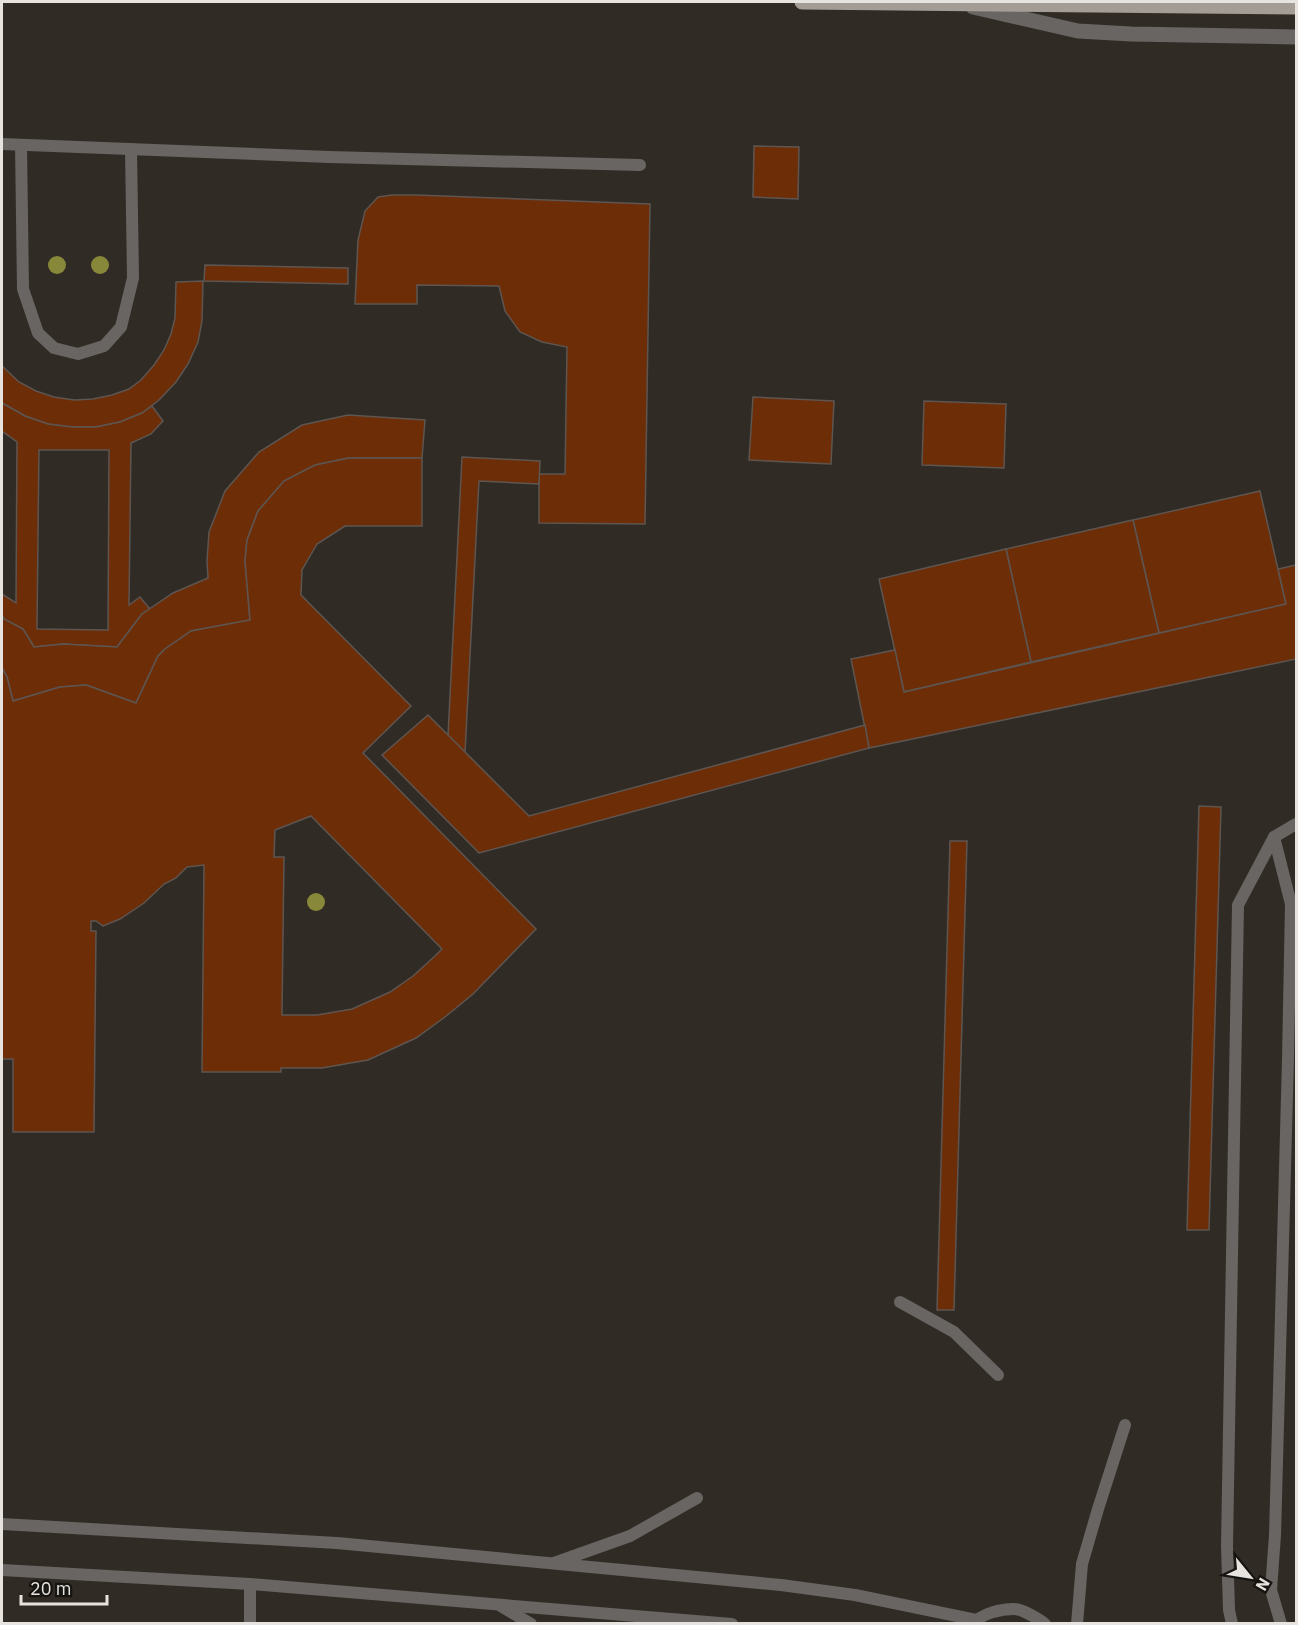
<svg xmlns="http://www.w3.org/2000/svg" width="1298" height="1625" font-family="'IBM Plex Sans',sans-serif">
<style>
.building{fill:#6c2d07;stroke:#5e5551;stroke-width:1.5;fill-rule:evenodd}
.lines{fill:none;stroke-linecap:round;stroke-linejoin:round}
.service{stroke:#686562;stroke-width:12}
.tertiary{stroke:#686562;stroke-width:15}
.primary{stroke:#a39d96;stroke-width:15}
.tree{fill:#88883a}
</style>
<rect width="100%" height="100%" fill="#302b24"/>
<g class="building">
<path d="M754,146L799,147L798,199L753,197Z"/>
<path d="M392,195H416L650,204L645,524L539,523V474H565L567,347L542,342L520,332L505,311L499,286L417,285V304H355L358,240L365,211L378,197Z"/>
<path d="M205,265L348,268V284L204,281Z"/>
<path d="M203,281L202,321L198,342L188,364L176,382L159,400L142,413L120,422L96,427H72L48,424L25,416L2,403V366L19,382L36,391L54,397L74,400L93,399L112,395L129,389L141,380L154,365L164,350L171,334L175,318L176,282Z"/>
<path d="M753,397L834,401L831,464L749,460Z"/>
<path d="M924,401L1006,404L1004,468L922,465Z"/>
<path d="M2,403L25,416L48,424L72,427H96L120,422L142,413L152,406L163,421L151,434L131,443L129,605L140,597L150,609L142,614L117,647L63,644L34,647L23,629L4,619L2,615V594L16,603L17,442L2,431ZM39,450H109L108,630L37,629Z"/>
<path d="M348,415L425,420L422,458H349L315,465L284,481L258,511L247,540L245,561L250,620L191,631L165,649L158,656L136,703L86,685L60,687L13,701L7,677L2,668V615L4,619L23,629L34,647L63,644L117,647L142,614L173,593L208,578L207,561L209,532L225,491L259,452L302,425Z"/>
<path d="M462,457L540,461L539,484L479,481L465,753L448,736Z"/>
<path d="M349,458H422V526H345L317,544L302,570L301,595L411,706L363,753L536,929L473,994L445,1017L416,1038L368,1060L322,1068H281V1072H202L204,865L187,867L176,878L164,884L144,903L120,919L103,926L96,921H91V931H96L94,1132H13V1059H2V668L7,677L13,701L60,687L86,685L136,703L158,656L165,649L191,631L250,620L245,561L247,540L258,511L284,481L315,465ZM311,816L442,949L435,956L413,976L390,992L352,1009L317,1015H282L284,857H274L275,830Z"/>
<path d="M1260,491L1286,604L1159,633L1133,520Z"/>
<path d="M1133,520L1159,633L1031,662L1006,549Z"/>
<path d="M1006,549L1031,662L904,692L879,579Z"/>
<path d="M1296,565V659L869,748L851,659L895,650L904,692L1286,604L1278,569Z"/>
<path d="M428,715L529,816L865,725L869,748L479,853L382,755Z"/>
<path d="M1199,806L1221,807L1209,1230H1187Z"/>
<path d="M950,841H967L954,1310H937Z"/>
</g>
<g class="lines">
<g class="service">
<path d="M2,144L329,157L640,165"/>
<path d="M21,145L23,289L38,333L54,348L78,354L104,346L121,327L133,278L131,149"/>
<path d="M1274,837L1291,904L1288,1059L1275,1535L1271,1590L1281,1624"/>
<path d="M900,1302L954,1332L998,1375"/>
<path d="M2,1524L337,1543L781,1585L855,1595L976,1620"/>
<path d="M554,1563L630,1536L697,1498"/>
<path d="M2,1570L250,1584L732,1624"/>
<path d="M250,1584V1624"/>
<path d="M501,1606L531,1624"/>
<path d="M974,1624C981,1613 1002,1609 1014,1609C1022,1609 1039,1619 1045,1624"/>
<path d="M1077,1624L1082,1564L1098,1509L1125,1425"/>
<path d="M1232,1624L1229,1610L1227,1546L1238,905L1274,837L1296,824"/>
</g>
<path class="tertiary" d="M973,7L1078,31L1131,34L1296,37"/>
<path class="primary" d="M802,2L1296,7"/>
</g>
<g class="tree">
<circle cx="57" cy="265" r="9"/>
<circle cx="100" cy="265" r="9"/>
<circle cx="316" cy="902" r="9"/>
</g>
<rect width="1298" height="1625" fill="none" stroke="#e7e3df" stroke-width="6"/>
<g transform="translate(1250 1577) rotate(120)" stroke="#161411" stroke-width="4.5" paint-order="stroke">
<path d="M0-4.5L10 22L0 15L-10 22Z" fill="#e7e3df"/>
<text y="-9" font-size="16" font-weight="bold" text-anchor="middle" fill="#e7e3df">N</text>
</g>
<path d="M21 1595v9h86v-9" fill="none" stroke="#e7e3df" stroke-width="3"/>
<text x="30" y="1595" font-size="18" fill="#e7e3df" stroke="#161411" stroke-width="4.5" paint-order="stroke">20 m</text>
</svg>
